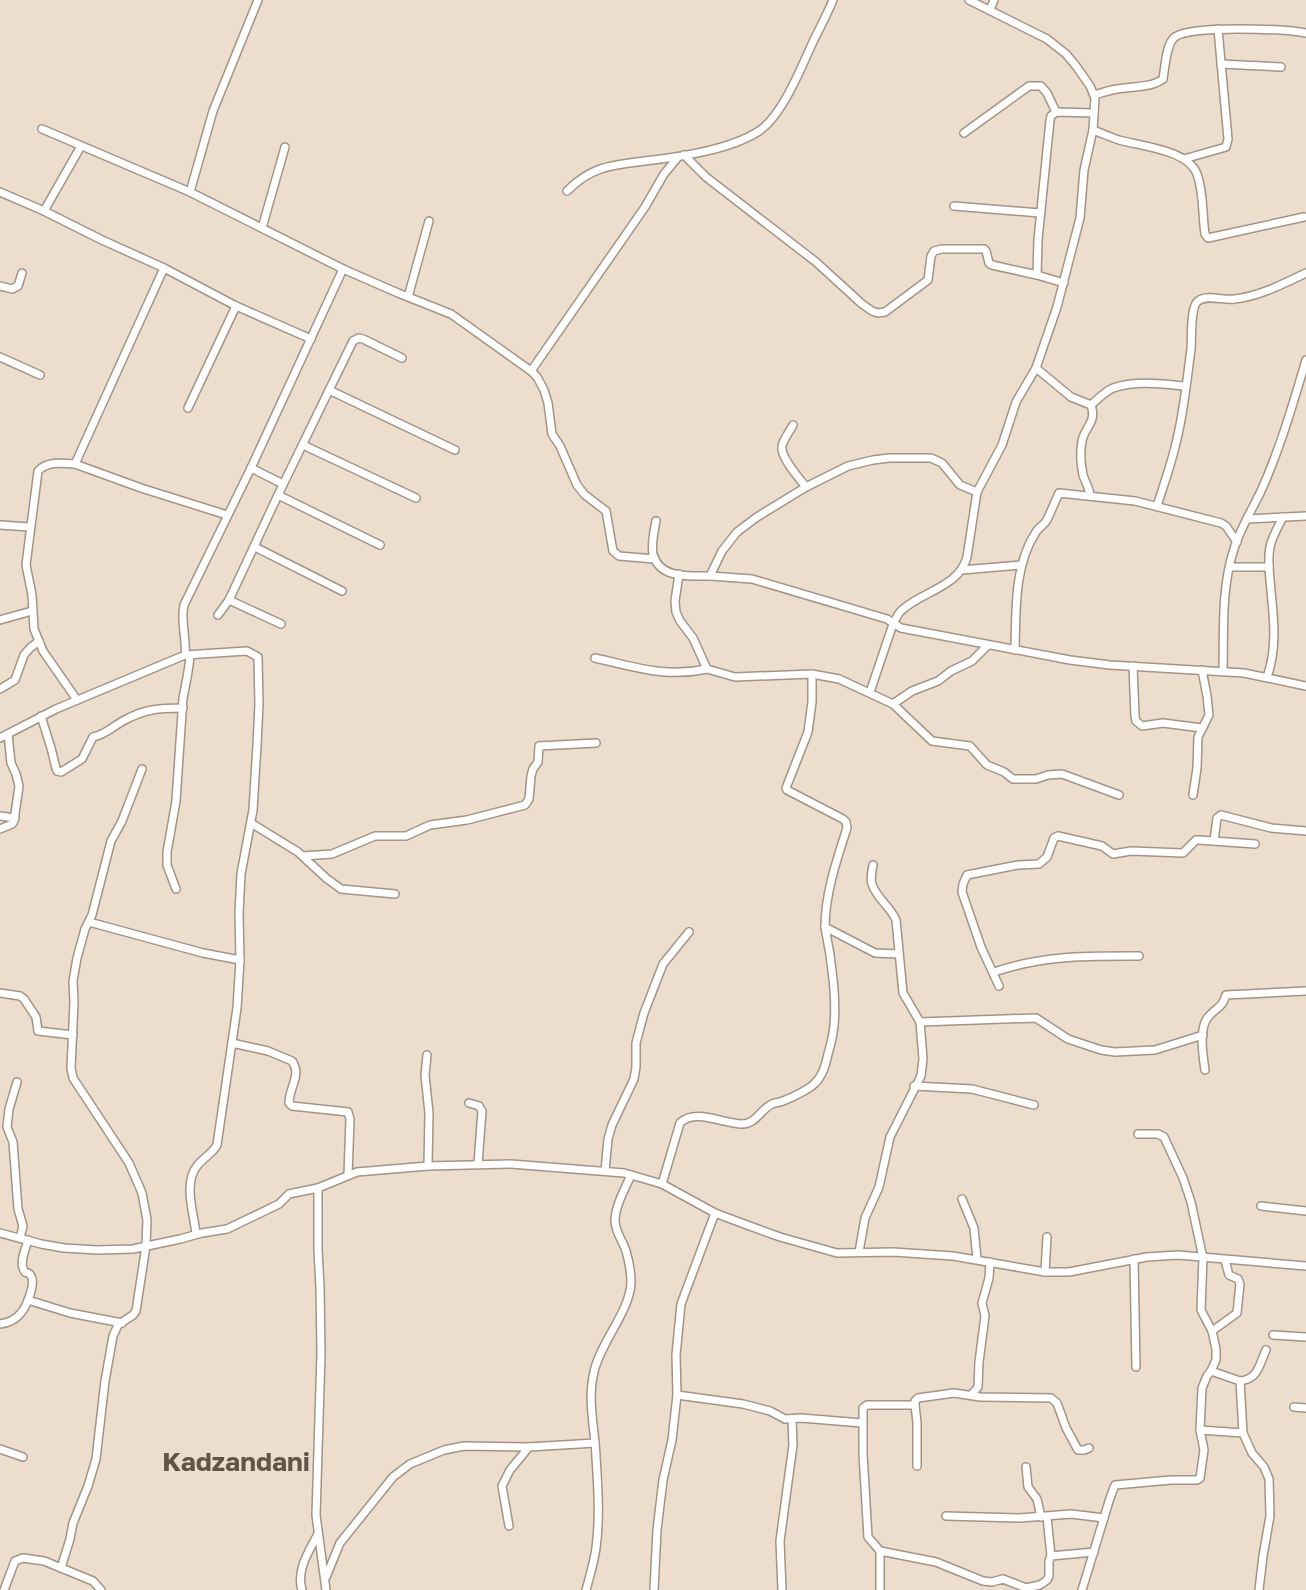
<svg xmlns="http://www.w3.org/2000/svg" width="1306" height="1590" font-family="'Golos Text',sans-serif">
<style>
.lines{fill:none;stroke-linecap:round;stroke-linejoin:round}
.minor-casing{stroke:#a39485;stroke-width:10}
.minor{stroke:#fff;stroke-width:7}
.labels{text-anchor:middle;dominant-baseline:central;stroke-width:6;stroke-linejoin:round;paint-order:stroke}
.quarter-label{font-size:26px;font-weight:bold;fill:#615447;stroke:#ecddcd}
</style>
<rect width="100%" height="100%" fill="#ecddcd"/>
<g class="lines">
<g class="minor-casing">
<g id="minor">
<path d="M258,0L213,111L190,192L343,269L398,293L451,314L531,371L537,377L544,390L548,403L552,434L560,446L577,485L585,495L606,511L613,551L619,556L655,559"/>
<path d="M990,10L994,0"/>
<path d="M1221,64L1281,67"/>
<path d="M1094,95C1102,93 1109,90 1117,89C1132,86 1151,88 1163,79C1165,68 1166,43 1175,37C1191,25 1284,29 1306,33"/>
<path d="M42,129L190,192"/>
<path d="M1093,130C1101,133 1110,137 1119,140C1141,146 1188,150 1197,174C1204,193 1202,214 1205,234L1208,238L1304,217"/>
<path d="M964,133L1029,86H1041L1047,93L1056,112"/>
<path d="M684,155L706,177L816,262L862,304L872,311L878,313L885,312L928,280L931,256L934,251L942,249H984L986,251L989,263L992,265L1037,275L1064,283"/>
<path d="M1184,159L1226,147L1228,139L1218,29"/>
<path d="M567,191C592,166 612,165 645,161C679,157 730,150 759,131C782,116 801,68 812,44C819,29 827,15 833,0"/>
<path d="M0,192L44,211L102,240L164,268L236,306L311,339"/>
<path d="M954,206L1040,213"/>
<path d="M44,211L81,146"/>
<path d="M262,228L285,147"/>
<path d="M164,268L75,464L141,488L227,515"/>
<path d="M1037,275L1038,240L1050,120L1051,116L1056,112L1094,113"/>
<path d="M0,286L12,289L18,286L22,273"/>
<path d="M408,297L429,221"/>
<path d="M0,357L40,375"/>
<path d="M1036,368L1071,397L1091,405"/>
<path d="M531,371L645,207L664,174L678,157"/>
<path d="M329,390L455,450"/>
<path d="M1091,405C1098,399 1104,392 1113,388C1136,380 1162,384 1185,386"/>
<path d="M188,408L236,306"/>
<path d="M793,425C790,431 783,440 782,446C780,457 799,478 806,487"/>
<path d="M303,445L416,498"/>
<path d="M75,464C62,463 47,461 38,471L26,565L32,595L34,629L43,651L77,700"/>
<path d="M251,468L283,484"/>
<path d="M278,495L380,545"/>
<path d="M1090,495C1089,487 1085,482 1083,475C1081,465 1080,451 1082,441C1085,426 1097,423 1091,405"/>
<path d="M1157,506C1164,484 1172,462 1177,439C1184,410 1187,379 1191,349C1192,338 1190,307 1198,301C1208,294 1224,301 1235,299C1260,296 1283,284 1306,273"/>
<path d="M1247,519L1306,516"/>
<path d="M656,521C654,531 651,544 653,554C659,579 690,576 710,576L722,551L737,532L757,517L806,487L848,466L873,460L889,458H931L942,463L960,485L977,492"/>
<path d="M0,525L30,527"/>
<path d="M255,547L342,591"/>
<path d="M1230,567H1269"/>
<path d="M962,570L1020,565"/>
<path d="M679,574L675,601L676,612L680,621L693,638L707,669L735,677L812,674L839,679L893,704L932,741L970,746L987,765L1004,772L1013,779H1036L1048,775L1062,774L1119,795"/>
<path d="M710,576L752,579L887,619L901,628L1070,660L1110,665L1244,673L1306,686"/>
<path d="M229,600L281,624"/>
<path d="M218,615L229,600L278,495L353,341L359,338L363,339L402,358"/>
<path d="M0,620L32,611"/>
<path d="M1015,650C1016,611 1014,565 1036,532C1039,527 1044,525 1047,520L1059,493L1135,501L1221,523L1226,526L1237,542"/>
<path d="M185,655L247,651L258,657L259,704L257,745L253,810L241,874L239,913L240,960L237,1008L217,1145C212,1154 203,1158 197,1166C183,1183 194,1214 196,1234"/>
<path d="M595,658C636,667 665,678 707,669"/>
<path d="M1133,666L1135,716L1136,721L1142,726L1163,723L1202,728"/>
<path d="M1223,671C1224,630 1221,588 1234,549C1240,529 1252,510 1261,491C1280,449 1293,404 1306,360"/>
<path d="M812,674V702L808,732L786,788L787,790L843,819L846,822L847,828C837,859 825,894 825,927L875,953L898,954"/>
<path d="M1267,677C1277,650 1274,619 1271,591C1270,577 1267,561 1270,547C1272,537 1278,527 1283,517"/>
<path d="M0,689L15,680L24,655L30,648L39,641"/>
<path d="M870,692L893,624C896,619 898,613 902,610C923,591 959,587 967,557L977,492L1002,445L1016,402L1036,368L1057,307L1080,218L1084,170L1093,130L1095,98L1090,86L1076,66L1066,54L1047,39L969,0"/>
<path d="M893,704L912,691L938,681L951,671L972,661L988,645"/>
<path d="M41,716L51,748L56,768L57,771L61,772L82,759L93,737C105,735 112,727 123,721C144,709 159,708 183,708"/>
<path d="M0,738L56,709L185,655C187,639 180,621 184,605L251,468L343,269"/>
<path d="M1193,795L1197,768L1198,737L1209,715L1207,696L1202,670"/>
<path d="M0,816L15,818"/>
<path d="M251,823L298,852L326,878L341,889L395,894"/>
<path d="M0,829L12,824L14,821L19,786L16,774L11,763L8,734"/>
<path d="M1214,841L1217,818L1221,815L1271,828L1306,831"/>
<path d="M303,856L332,854L375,836H406L430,825L467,820L525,805L529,799L531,776L533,769L538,762L539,746L596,743"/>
<path d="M176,889L167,865V852L176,801L183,698C186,682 189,671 190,655"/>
<path d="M89,922L203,953L240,960"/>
<path d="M994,972C1044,955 1086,956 1139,956"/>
<path d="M999,986L981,947L962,892L963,884L967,875L1018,865L1039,864L1047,857L1054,838L1058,836L1102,846L1113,854L1131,851L1183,853L1196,840H1199L1255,844"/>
<path d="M0,993L20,996L24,999L36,1017L38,1031L73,1035"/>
<path d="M920,1022L1036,1018L1068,1039L1101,1050L1115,1052L1155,1050L1203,1035"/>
<path d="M232,1043L268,1051L292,1061C302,1075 289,1087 289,1103L292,1106L348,1112L350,1119L348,1175"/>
<path d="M427,1055L425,1075L429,1113L428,1166"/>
<path d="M1205,1070C1203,1056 1198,1027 1209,1016C1217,1007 1222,1008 1226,995L1306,991"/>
<path d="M17,1082L9,1109L7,1127L13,1142L18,1209L23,1226L20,1238"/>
<path d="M914,1086L972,1089L1034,1105"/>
<path d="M469,1103L479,1106L482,1111L478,1164"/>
<path d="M605,1171L608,1139L612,1125L634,1079L636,1067V1043L644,1013L663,964L689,932"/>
<path d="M662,1184L680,1123C696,1108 723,1124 742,1124C756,1124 761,1109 772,1104C776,1102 779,1103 783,1101C791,1098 810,1089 815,1083C823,1076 826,1064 828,1054C830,1047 832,1040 833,1033C838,1004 831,956 825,927"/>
<path d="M318,1188V1250L320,1287L321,1354L316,1515L326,1590"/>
<path d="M962,1199L974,1228L977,1259"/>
<path d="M1261,1206L1306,1211"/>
<path d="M0,1233L41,1244L64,1248L97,1250L133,1249L180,1239L202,1233L227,1229L279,1204L289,1194L318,1188L357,1172L428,1166L511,1164L624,1173L662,1184L715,1213L747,1225L780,1237L837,1253L893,1252L953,1256L1045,1272H1069L1147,1257L1178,1255L1306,1266"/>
<path d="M859,1252L865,1218L879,1187L890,1137L921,1076L923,1059L920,1022L903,993L896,920C891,907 876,898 872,884C870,878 872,871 873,865"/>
<path d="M1134,1259L1136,1367"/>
<path d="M1045,1272L1047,1237"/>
<path d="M28,1300L70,1313L122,1323"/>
<path d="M0,1324C8,1323 15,1320 20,1314C26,1308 36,1284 31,1276C27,1269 26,1277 23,1268C20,1260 26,1248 28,1240"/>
<path d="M1212,1331L1237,1313L1240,1284L1238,1279L1229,1275L1225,1260"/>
<path d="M1273,1335L1306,1337"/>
<path d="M1211,1371L1240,1381"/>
<path d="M677,1395L743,1404L770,1411L785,1419L801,1418L862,1423"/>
<path d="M971,1395L978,1387L979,1362L985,1316L982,1303L989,1278L990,1262"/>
<path d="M915,1405L917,1423V1466"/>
<path d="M1294,1407L1306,1408"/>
<path d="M1200,1430L1243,1433"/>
<path d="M1089,1448L1084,1450H1078L1066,1428L1057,1403L1051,1398L980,1397L954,1393L918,1398L915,1401V1405H867L863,1408V1454L868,1537L880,1551L936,1562L983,1581L992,1582L1003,1579L1026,1588L1040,1585L1047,1580L1049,1576V1561L1051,1556L1094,1552"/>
<path d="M0,1449L23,1457"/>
<path d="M1026,1467L1028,1487L1037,1499L1041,1517"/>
<path d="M946,1516L1020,1518L1071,1514L1104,1518"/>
<path d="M1047,1517L1051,1556"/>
<path d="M509,1526L502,1486L510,1470L529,1447"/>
<path d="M61,1568L70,1539L73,1523L88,1486L96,1459L105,1381L113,1336L118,1325L133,1315L136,1311L146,1246L147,1220L142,1193L129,1163L73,1078L71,1068L74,1002L73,981L77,958L85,929L92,915L111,841L122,821L142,769"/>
<path d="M326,1577L340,1543L393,1477L410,1464L444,1450L464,1446L529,1447L595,1443"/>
<path d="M4,1590L15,1561L23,1558L44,1561L93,1581L101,1590"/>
<path d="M302,1590C296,1570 309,1551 318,1534"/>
<path d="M586,1590C590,1576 594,1562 596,1548C600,1518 598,1488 596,1457C595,1428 587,1401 594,1372C600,1343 630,1311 631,1283C631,1273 629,1261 626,1251C623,1241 615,1232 615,1221C615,1206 625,1189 631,1175"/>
<path d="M654,1590L657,1530L663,1480L672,1440L677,1395L676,1355L681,1304L715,1213"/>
<path d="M782,1590L780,1541L793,1445L792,1419"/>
<path d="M880,1590V1551"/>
<path d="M1082,1590L1110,1498L1115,1485L1171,1480H1197L1200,1478L1204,1450L1200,1430L1202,1388L1207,1376L1211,1371L1216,1360V1349L1212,1331L1201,1310L1203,1258L1191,1202L1183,1178L1164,1137L1158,1134H1138"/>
<path d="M1259,1590L1263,1556L1270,1516L1269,1479L1264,1467L1252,1453L1243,1433L1240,1381C1258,1379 1259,1366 1266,1350"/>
</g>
</g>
<use href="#minor" class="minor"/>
</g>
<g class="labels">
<g class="quarter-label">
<text x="236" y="1461">Kadzandani</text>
</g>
</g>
</svg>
